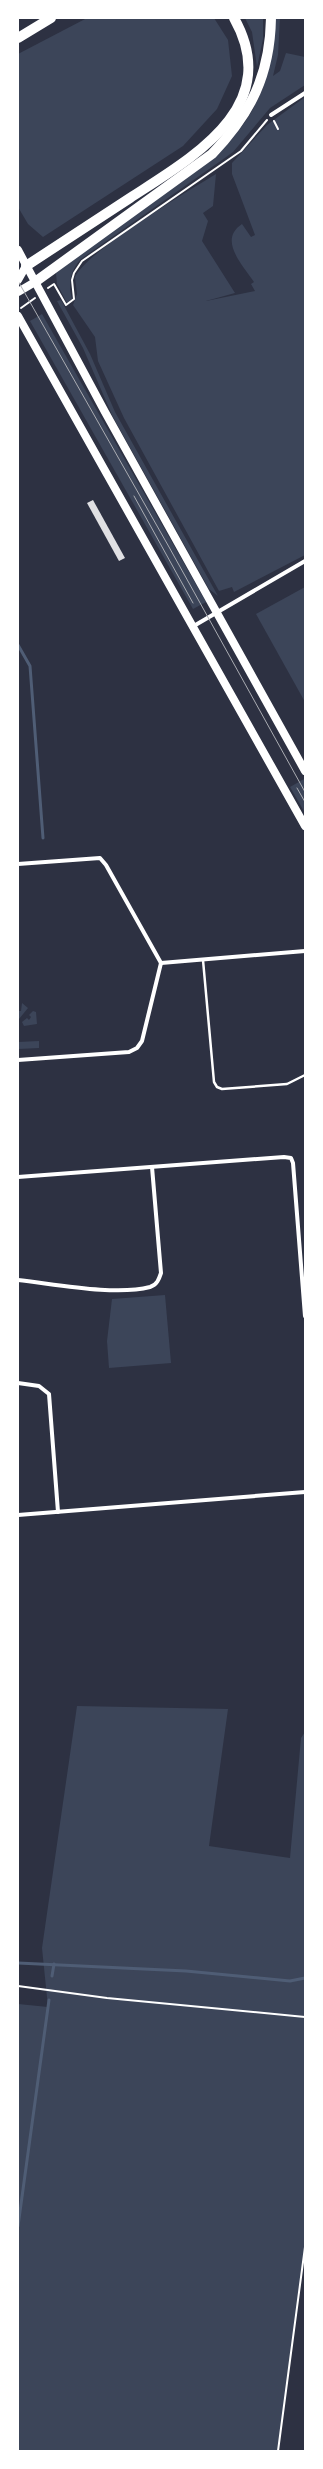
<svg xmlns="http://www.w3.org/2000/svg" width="323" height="2469" font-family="Spectral,serif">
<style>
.green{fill:#3c4559}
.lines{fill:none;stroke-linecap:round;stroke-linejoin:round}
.stream{stroke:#4f5d75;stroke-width:3}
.building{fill:#e0e0e3}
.path{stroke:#fff;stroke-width:2}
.service{stroke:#fff;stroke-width:2.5}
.minor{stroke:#fff;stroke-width:4}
.secondary{stroke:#fff;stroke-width:8}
.motorway{stroke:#fff;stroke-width:10}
.tram{stroke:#abadb3;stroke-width:1}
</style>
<rect width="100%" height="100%" fill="#2d3142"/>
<g class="green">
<path d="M87,18H214L228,40L232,76L217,109L183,146L43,237L28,224L18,207V54Z"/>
<path d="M245,18H263V39L257,67L252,32Z"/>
<path d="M275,18H280L278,55L273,76L280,71L286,53L305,57V85L270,108L233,152L222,160L81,259C70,271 68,283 72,299L67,303L57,284L56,273L231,140C264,101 273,68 275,18Z"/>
<path d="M305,97V555L234,592L232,587L219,591L124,418L98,361L95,337L73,305L77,294L75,277C86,252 188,191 216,174L213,206L203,213L208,221L202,241L235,293L206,301L255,291L251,284L254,282C242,264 218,240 242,224L251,237L255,235L232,174V163L267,125Z"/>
<path d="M61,300L90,354L115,412L218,596L209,589L113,417L83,348L57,301Z"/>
<path d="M42,314L206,602L193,609L30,321Z"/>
<path d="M305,587V702L256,614Z"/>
<path d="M304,779L305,781V813L290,787Z"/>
<path d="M22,1003L28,1008L19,1019L18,1011H21Z"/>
<path d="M33,1011L36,1012L37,1024L24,1026L22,1022L27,1018L29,1020L31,1017L29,1015Z"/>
<path d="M39,1041V1048L18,1049V1042Z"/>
<path d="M165,1295L171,1363L109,1368L107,1341L112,1299Z"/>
<path d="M77,1706L228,1709L209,1846L290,1858L301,1738L305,1732V2247L278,2451H18V2004L48,2007L42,1948Z"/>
</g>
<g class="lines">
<g class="stream">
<path d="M18,645L30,666L43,838"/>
<path d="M18,1963L186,1971L290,1981L305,1978"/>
<path d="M52,1976L54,1964"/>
<path d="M18,2226L49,2000"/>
</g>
</g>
<path class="building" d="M93,500L125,558L119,561L87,503Z"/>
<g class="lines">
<g class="path">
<path d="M274,121L278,129"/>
<path d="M48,288L54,284L66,305L74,299L72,280L74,273L82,261L241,151L267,120"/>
<path d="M21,308L35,298"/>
<path d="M18,1986L107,1998L305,2017"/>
<path d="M278,2451L305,2247"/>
</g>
<path class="service" d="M203,960L214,1082L217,1087L222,1089L287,1084L305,1075"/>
<g class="minor">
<path d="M271,115L305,93"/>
<path d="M192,627L305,561"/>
<path d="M18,864L100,858L106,865L161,963"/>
<path d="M161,963L305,951"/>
<path d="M18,1060L129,1052L137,1048L142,1041L161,963"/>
<path d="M18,1177L284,1157L291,1158L293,1163L305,1316"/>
<path d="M18,1280C55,1284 115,1296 150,1287C157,1285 159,1279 161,1273L152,1167"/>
<path d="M18,1383L39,1386L49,1394L58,1512"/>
<path d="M18,1515L305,1492"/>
</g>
<g class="secondary">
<path d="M18,250L105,412L305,771"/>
<path d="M18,280L26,266"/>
<path d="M18,292L35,282"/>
<path d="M18,316L305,826"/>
</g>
<g class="motorway">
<path d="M18,38L51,18"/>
<path d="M26,266C61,243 96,220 130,198C193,157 284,107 234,18"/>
<path d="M35,282L212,154C251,113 270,75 271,18"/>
</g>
<g class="tram">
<path d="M18,281L169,547L305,792"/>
<path d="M134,496L193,603"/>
<path d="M297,788L305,802"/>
</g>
</g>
<rect width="323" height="2469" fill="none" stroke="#ffffff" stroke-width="38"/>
</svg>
